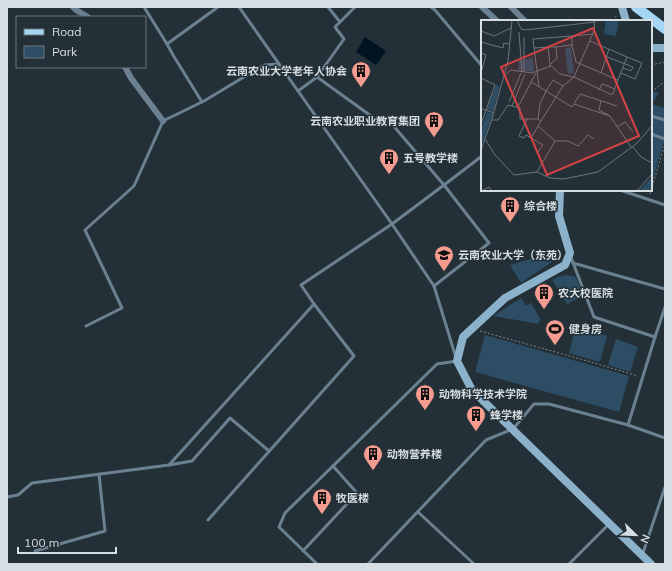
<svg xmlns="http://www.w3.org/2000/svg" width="672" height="571" font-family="Mulish,'Noto Sans SC',sans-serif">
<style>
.green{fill:#2c4d63}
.water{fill:#001424}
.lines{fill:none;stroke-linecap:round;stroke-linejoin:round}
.path{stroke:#7e878d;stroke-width:1;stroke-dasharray:2 2;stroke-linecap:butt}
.lane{stroke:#6b8191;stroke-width:3}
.street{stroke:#6b8191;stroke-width:6}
.secondary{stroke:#8cb1ca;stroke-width:8}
.primary{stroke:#a5d5f5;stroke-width:10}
.labels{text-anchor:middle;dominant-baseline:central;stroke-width:3;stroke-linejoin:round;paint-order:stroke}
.poi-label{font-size:11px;font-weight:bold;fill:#d7dee3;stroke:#243037;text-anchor:start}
.inset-road{fill:none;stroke:#6c767c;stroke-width:1}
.view{fill:#d64344;fill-opacity:0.15;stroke:#d64344;stroke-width:2}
.inset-edge{fill:none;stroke:#d7dee3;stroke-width:2}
</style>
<rect width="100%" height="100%" fill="#243037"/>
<g class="green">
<path d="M651,91L659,93L652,104L665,108V138L651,186Z"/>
<path d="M547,254L552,262L521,283L510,265Z"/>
<path d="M567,275L576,277L583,296L567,304L552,280L557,277Z"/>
<path d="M521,298L526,306L531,303L541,320L538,322L539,324L493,316Z"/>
<path d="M576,327L607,336L600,362L569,353Z"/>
<path d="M485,335L629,376L619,412L475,372Z"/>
<path d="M616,339L638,347L630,372L608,365Z"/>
</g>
<path class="water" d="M365,37L386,51L376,65L356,52Z"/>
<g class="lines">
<g class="path">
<path d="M614,21L616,16"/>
<path d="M651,65L665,62"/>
<path d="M651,89L654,90L665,81"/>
<path d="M650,194L665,144"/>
<path d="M480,331L577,358L638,376"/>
</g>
<g class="lane">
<path d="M144,7L167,44L218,7"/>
<path d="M239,7L298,91"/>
<path d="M328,7L340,22"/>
<path d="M355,7L335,27L344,39L317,77L378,121L391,123L444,185L482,156"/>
<path d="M431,7L435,10L482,66"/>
<path d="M167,44L173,55L202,102"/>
<path d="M651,116L665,120"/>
<path d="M651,134L665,139"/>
<path d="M620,190L665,205"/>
<path d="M570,255L594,317L655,337L665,307"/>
<path d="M573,263L665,289"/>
<path d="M86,326L122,308L85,230L134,186L163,121L204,101L264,65L279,64"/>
<path d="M628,425L665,438"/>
<path d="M169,465L192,461L230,418L269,451"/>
<path d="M7,497L18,495L32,483L169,465L314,304L301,285L392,224L444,185L489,243L434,286"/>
<path d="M418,512L474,564"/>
<path d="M208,520L354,356L314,304"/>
<path d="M35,551L105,531L99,474"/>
<path d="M303,551L357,493L333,466"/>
<path d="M643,553L665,487"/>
<path d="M317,564L279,527L285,513L437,364L457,361L434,286L392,224L298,91L317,77"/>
<path d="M368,564L486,440L513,429L534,404H549L628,425L655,337"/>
<path d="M569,564L609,524"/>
</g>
<g class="street">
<path d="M73,7L76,10L88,17"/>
<path d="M482,7L497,21"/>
<path d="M511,7L525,21"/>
<path d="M125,67L131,78L163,121"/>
</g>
<g class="secondary">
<path d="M622,7L626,21"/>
<path d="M651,48H665"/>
<path d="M560,190L559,216L570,253L565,265L505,298L463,337L457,361L472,390L651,564"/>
</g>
<path class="primary" d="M636,7L665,29"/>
</g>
<defs>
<g id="building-pin" transform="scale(1)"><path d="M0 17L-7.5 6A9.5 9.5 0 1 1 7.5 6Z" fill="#f59c91" stroke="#243037"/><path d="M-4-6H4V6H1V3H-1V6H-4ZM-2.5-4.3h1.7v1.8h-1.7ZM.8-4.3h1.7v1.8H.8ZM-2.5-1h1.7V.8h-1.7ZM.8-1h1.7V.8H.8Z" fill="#111"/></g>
<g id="university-pin" transform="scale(1)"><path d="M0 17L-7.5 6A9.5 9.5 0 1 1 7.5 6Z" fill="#f59c91" stroke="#243037"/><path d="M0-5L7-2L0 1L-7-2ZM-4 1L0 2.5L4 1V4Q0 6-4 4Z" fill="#111"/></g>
<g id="stadium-pin" transform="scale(1)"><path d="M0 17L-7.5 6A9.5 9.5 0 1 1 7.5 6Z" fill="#f59c91" stroke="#243037"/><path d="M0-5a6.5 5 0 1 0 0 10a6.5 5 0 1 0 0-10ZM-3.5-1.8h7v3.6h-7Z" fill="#111"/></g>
</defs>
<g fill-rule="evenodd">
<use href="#building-pin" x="361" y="71"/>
<use href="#building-pin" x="434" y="121"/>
<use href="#building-pin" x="389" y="158"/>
<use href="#building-pin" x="510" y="206"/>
<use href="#university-pin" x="444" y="255"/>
<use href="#building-pin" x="544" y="293"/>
<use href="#stadium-pin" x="555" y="329"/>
<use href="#building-pin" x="425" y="394"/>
<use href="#building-pin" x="476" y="415"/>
<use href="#building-pin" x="373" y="454"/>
<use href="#building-pin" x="322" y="498"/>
</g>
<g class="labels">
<g class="poi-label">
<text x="347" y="71" text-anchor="end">云南农业大学老年人协会</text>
<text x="420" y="121" text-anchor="end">云南农业职业教育集团</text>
<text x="403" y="158">五号教学楼</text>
<text x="524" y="206">综合楼</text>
<text x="458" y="255">云南农业大学（东苑）</text>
<text x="558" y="293">农大校医院</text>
<text x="569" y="329">健身房</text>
<text x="439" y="394">动物科学技术学院</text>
<text x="490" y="415">蜂学楼</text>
<text x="387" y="454">动物营养楼</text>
<text x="336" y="498">牧医楼</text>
</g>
</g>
<g transform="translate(481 20)">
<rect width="171" height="171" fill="#243037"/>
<path d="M125,0H138L135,16L123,14ZM90,27L93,53L87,54L84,28ZM52,38L53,52L37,50L38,40ZM15,65L19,66L12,92L6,89ZM6,92L12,94L0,127V109ZM171,157V171H158Z" fill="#2c4d63"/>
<path class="inset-road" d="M36,0L40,9L44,10L114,2M0,11L13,16L30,8M38,12L41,52M109,21L146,37L137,60M0,22L22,28L23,23L28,24M91,25V16L112,14M67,27H75L76,38L68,46M53,28L67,27L69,44M0,33L5,35L0,53M126,37L152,47L150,51L142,48M43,52V17M120,53L128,29M140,53L154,59L161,43L146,37M24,55L30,50L51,53L70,46L79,54L93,57L113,11L114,0M0,58L14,65L0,104M82,66L72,60L65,71L91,87L93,84L129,96L150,127M58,67L52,19L91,16M118,70L121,64L134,69M120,81L118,90L129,96M28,82L40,53M93,84L99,74L136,86M31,86L44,54M37,87L55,53M1,89L13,93M46,99L38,116L43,118L45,115L50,118L60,101M57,99L60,101L82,66L93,57L129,74H132L137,60L95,42L91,25L75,27M11,100H17L27,85L39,88V99H57L59,84L65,71L50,62M57,106L74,121H87L97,126L107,115L113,119M136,107L144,102L152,112M50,118L62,125L56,133M4,119L14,135L33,155L56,152L69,158L83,159L117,152L155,124L171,106M151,126L160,137L171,143M0,130L11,99L27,41L31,0M56,152L74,121M1,171L8,167L11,171M156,171L171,154"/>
<path class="view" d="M112,8L158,116L66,155L20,47Z"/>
<rect width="171" height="171" class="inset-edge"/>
</g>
<rect width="672" height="571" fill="none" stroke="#d7dee3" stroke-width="16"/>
<rect x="16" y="16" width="130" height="52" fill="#243037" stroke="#6c767c"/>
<rect x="24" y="29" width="20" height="6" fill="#a5d5f5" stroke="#6c767c"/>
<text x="52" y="36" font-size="12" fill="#d7dee3">Road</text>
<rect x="24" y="46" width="20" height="12" fill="#2c4d63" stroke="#6c767c"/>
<text x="52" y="56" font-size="12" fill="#d7dee3">Park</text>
<g transform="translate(636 535) rotate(113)" stroke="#243037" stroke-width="3" paint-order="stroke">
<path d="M0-3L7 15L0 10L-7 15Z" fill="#d7dee3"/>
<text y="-6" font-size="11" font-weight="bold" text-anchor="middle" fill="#d7dee3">N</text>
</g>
<path d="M18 547v6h98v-6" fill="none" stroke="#d7dee3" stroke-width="2"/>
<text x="24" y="547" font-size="12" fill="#d7dee3" stroke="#243037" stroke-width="3" paint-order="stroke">100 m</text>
</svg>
